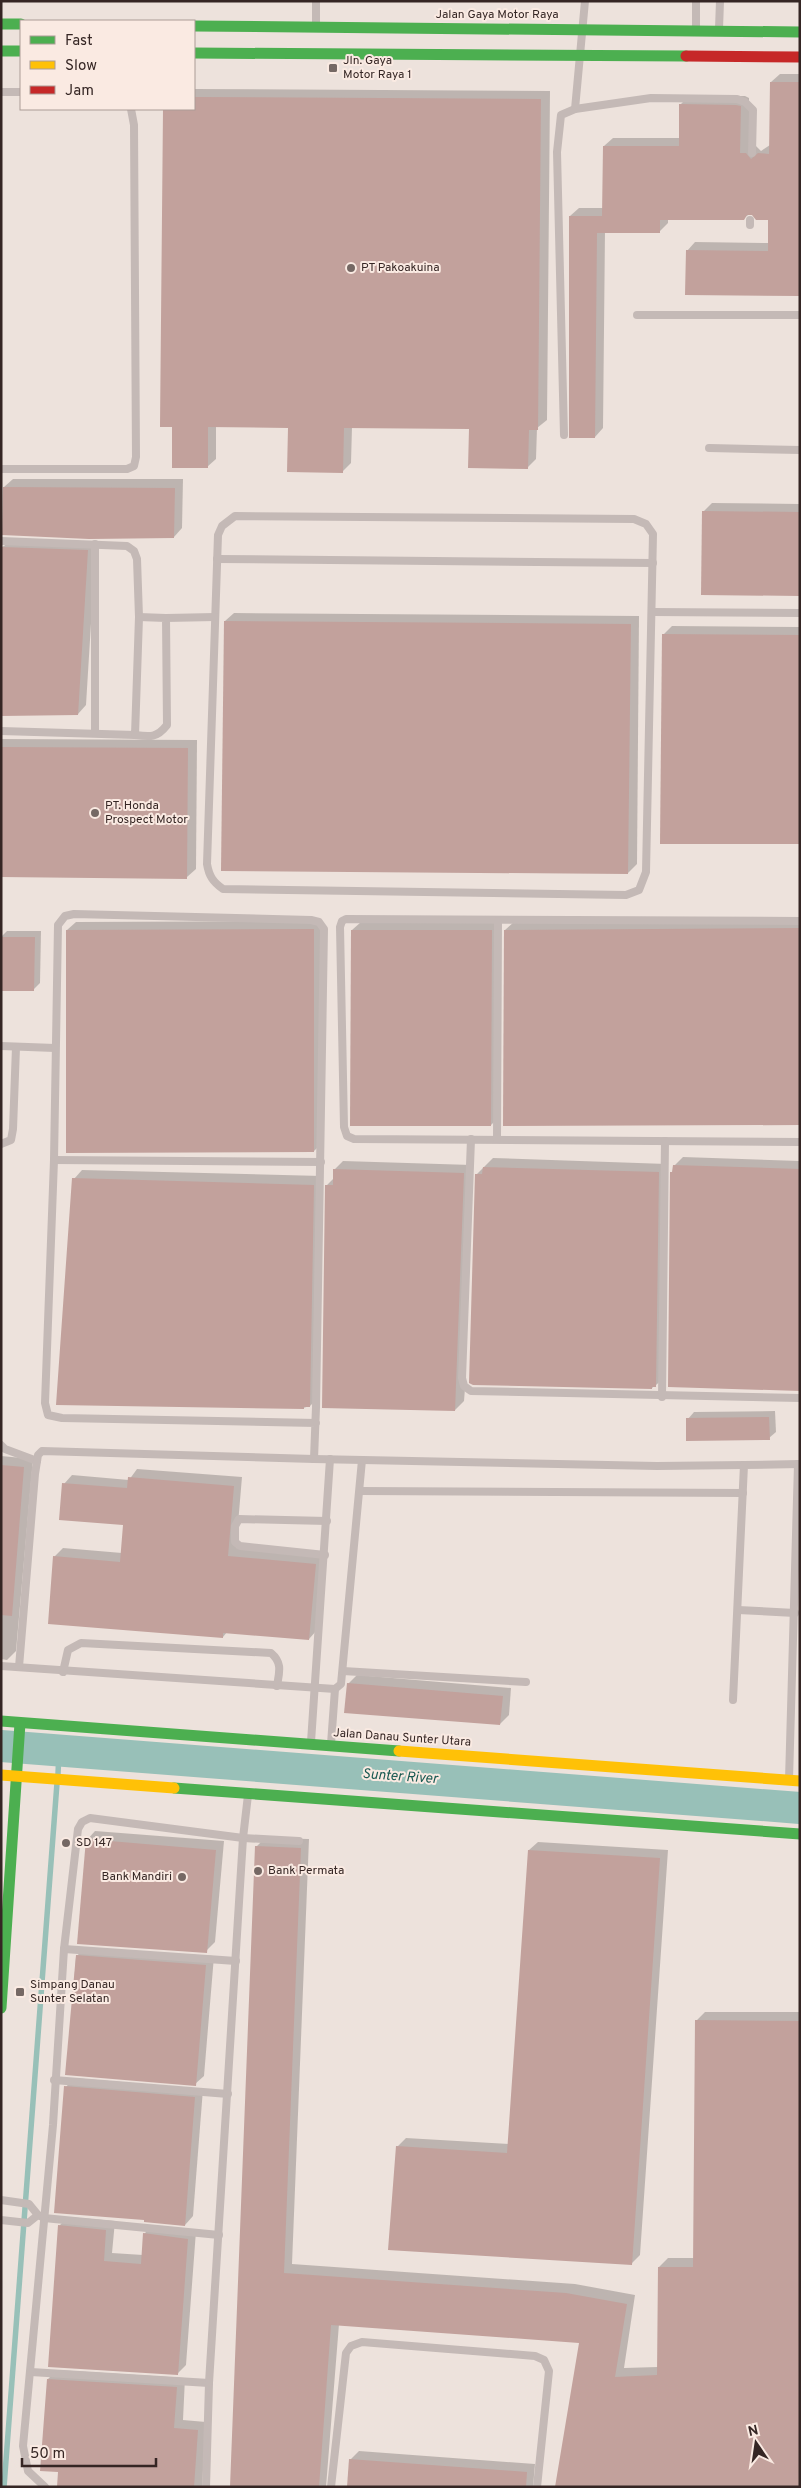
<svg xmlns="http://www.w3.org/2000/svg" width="801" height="2488" font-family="Overpass,sans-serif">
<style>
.shadow{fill:#0003}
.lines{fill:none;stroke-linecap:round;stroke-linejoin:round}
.stream{stroke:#98c0b8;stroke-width:5.5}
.river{stroke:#98c0b8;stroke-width:32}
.building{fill:#c2a19c}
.lane{stroke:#c4b9b6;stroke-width:8}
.fast{stroke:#4caf50;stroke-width:11}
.slow{stroke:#ffc107;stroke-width:11}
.jam{stroke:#c62828;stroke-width:11}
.poi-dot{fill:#756864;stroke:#faeae2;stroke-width:2}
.labels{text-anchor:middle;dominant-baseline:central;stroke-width:4;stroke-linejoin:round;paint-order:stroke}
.street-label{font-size:12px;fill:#352624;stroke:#faeae2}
.poi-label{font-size:12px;fill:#352624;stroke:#faeae2;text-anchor:start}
.water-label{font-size:14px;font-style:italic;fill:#175951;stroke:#faeae2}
</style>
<rect width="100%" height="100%" fill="#ede2dc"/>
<g class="shadow">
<path d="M780,74H800V295L687,251L695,242L769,243V219L751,213L744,218H668V223L659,232L605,231L603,428L595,437L570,216L579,208H603L604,146L613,138H680L681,104L689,96H745L749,98V145H755L761,151L770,145L771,82Z"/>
<path d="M194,89L550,91L547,420L537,428L536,459L528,467L470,428L352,427L351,463L343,471L289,427L216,426V459L207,467L174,426H161L164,109H194Z"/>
<path d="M13,479H183L182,528L174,537L4,487Z"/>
<path d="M712,503L800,504V594L703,512Z"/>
<path d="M12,539L96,542L86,705L78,714L1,715V547L4,546Z"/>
<path d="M234,613L639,616L637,864L628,873L225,621Z"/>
<path d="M672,626L800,627V843L663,635Z"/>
<path d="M1,739L197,740L196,869L187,877L1,876Z"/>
<path d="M800,920V1124L505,930L514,922Z"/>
<path d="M323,921V1142L314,1151L67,930L76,922Z"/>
<path d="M361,922H501L500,1116L491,1125L352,930Z"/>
<path d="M7,931H41L40,983L34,989H1V937Z"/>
<path d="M683,1157L800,1161V1390L674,1171V1166Z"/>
<path d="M493,1158L667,1164L665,1377L656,1385L652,1388L477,1174Z"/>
<path d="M343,1161L472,1165L465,1368L466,1376L464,1401L455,1410L327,1185L334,1178V1170Z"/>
<path d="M82,1170L322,1176L319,1397L310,1406L303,1408L74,1179Z"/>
<path d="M775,1411L776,1432L769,1438L688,1419L694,1412Z"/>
<path d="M1,1456L33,1459L16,1651L7,1660L1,1659Z"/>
<path d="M137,1469L242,1477L236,1548L324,1555L317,1630L309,1639L227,1632L223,1637L54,1557L63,1548L122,1553L125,1524L64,1484L72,1475L129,1480Z"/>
<path d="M357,1675L511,1688L509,1715L500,1724L348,1684Z"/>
<path d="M95,1831L224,1841L215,1942L206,1951L87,1840Z"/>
<path d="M265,1838L309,1839L292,2264L575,2284L635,2295L624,2368L658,2367L659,2267L668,2258H694L696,2021L705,2012H800V2487H557L580,2342L339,2324L326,2487H231L256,1847Z"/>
<path d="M538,1842L668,1850L640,2255L631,2264L397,2147L406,2138L509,2144L529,1850Z"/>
<path d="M84,1948L214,1956L204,2076L195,2084L67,2074L76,1957Z"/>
<path d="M74,2078L203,2089L193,2216L185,2225L66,2087Z"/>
<path d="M68,2217L115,2221L112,2253L143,2255L144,2234L153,2225L196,2231L186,2365L177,2374L59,2226Z"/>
<path d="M57,2370L185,2378L183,2420L206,2422L202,2487H58L59,2471L48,2379Z"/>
<path d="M359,2451L535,2464L533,2487H348L350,2460Z"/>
</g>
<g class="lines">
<g class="stream">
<path d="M58,1774L59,1751"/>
<path d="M4,2487L57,1783"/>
</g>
<path class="river" d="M1,1746L800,1808"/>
</g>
<g class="building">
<path d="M770,82H800V296L685,295L686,250L768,251V220H756L752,215H747L744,220H660V233H597L595,438H569V216H602L603,146H679V104L736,105L741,106L740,153H746L751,159L758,153L769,154Z"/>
<path d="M194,97L541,99L538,430H529L528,469L468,468L469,429L344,428L343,473L287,472L288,428L208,427V468H172V427H160L163,109H194Z"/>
<path d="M3,487L175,488L174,538L89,539L2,535Z"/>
<path d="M702,511L800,512V596L701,595Z"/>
<path d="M2,547L88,550L78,715L1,716Z"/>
<path d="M224,621L631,624L628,874L221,871Z"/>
<path d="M662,634L800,635V844H660Z"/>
<path d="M1,747L188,748L187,879L1,877Z"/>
<path d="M800,928V1125L503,1126L504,930Z"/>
<path d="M314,929V1152L66,1153V930Z"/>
<path d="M351,930H492L491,1126H350Z"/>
<path d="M1,937H35L34,991H1Z"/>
<path d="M673,1165L800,1169V1391L668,1387L670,1172H672Z"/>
<path d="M483,1167L659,1172L656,1387H652V1389L473,1385L469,1383L475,1174H482Z"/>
<path d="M333,1169L464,1173L455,1411L322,1408L325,1185H333Z"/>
<path d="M72,1178L314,1185L310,1407H304V1409L56,1405Z"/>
<path d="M769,1417L770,1440L686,1441V1418Z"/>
<path d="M1,1465L24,1467L12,1616L1,1615Z"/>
<path d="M128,1477L234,1486L228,1556L316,1564L309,1640L223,1633V1638L48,1624L53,1556L120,1562L123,1525L59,1520L62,1483L127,1488Z"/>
<path d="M347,1683L503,1696L500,1725L344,1713Z"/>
<path d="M86,1839L216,1850L207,1953L77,1944Z"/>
<path d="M255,1846L301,1848L284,2273L566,2293L627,2304L615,2377L657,2375L658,2267H693L695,2020L800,2021V2487H555L579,2343L331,2325L319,2487H230Z"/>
<path d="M528,1850L660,1858L632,2265L388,2250L396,2146L507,2153Z"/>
<path d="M76,1955L206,1965L196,2086L65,2075Z"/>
<path d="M64,2086L195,2097L185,2226L144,2222V2220L54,2213Z"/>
<path d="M58,2225L106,2230L104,2261L141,2264L143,2233L188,2239L178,2375L48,2367Z"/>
<path d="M47,2379L177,2387L174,2428L198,2430L194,2487H57L58,2472L40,2471Z"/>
<path d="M349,2459L527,2472L526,2487H347Z"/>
</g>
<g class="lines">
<g class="lane">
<path d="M316,25V1"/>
<path d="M719,29L720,1"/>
<path d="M696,30V1"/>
<path d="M1,92H21"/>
<path d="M575,109L651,98L737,99L745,102L753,110L752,153"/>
<path d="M750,220V225"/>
<path d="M637,315H800"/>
<path d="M564,435L557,152L561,115L575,109L585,1"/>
<path d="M709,448L800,450"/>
<path d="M1,469H127L134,466L136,457L134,125L131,109"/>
<path d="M235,516L634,519L646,524L653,534L646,872L639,890L626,895L223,889C213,882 209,876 207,864L218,535L222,526Z"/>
<path d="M1,541L127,546L134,551L137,559L139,617L135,735L1,731"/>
<path d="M95,544V733"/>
<path d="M217,559L653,563"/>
<path d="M653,612L800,613"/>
<path d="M166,618L215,617"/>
<path d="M135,735C150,737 157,738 167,725L166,618L139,617"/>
<path d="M800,921L346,919L342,921L340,927L344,1127L347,1136L354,1139L800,1142"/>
<path d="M1,1046L55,1048"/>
<path d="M471,1139L462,1378L464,1386L471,1391L800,1398"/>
<path d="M497,1139L498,921"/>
<path d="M1,1144L11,1140L13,1129L16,1047"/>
<path d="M54,1160L321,1162"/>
<path d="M662,1397L665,1141"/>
<path d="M1,1445L5,1449L37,1461"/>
<path d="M314,1459L316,1407L324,929L319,922L311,920L74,914L65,916L58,925L54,1160L45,1403L48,1415L62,1418L316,1423"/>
<path d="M361,1491L743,1493"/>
<path d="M325,1555L240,1546L235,1542V1526L239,1519L327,1521"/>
<path d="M738,1610L795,1613"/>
<path d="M1,1666L335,1689L341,1684L362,1460"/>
<path d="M19,1667L35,1474L38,1455L42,1451L314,1459L657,1466L744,1465"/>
<path d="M343,1671L526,1682"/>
<path d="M63,1672L68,1650L81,1643L271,1653C283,1663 279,1673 277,1686"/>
<path d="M733,1700L744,1465L800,1464"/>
<path d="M311,1742L330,1459"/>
<path d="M331,1744L335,1689"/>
<path d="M789,1780L798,1464"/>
<path d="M64,1949L236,1961"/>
<path d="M54,2080L228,2094"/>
<path d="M1,2200L29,2204L38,2215L44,2218L219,2235"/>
<path d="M1,2220L28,2223L38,2215"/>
<path d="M31,2372L209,2383"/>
<path d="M45,2487L28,2471L23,2446L53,2125L64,1949L78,1829L82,1822L90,1818L243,1838L299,1841"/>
<path d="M206,2487L209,2383L243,1838L248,1795"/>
<path d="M331,2487L346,2353L351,2346L362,2342L535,2356L544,2360L549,2371L537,2487"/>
</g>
<g class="fast">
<path d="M1,24H21"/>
<path d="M194,26L800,32"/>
<path d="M1,51H21"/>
<path d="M194,53L686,56"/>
<path d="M1,1721L399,1751"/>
<path d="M174,1788L800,1834"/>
<path d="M1,2008L20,1723"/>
</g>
<g class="slow">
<path d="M399,1751L800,1781"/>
<path d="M1,1775L174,1788"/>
</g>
<path class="jam" d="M686,56L800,57"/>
</g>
<g class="poi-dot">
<rect x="328" y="63" width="10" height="10" rx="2.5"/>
<circle cx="351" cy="268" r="5"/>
<circle cx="95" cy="813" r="5"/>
<circle cx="66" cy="1843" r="5"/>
<circle cx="258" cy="1871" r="5"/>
<circle cx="182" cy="1877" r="5"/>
<rect x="15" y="1987" width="10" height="10" rx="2.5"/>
</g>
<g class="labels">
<g class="street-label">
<text x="497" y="15">Jalan Gaya Motor Raya</text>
<text transform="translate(402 1738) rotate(4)">Jalan Danau Sunter Utara</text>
</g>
<g class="poi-label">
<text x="343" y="61">Jln. Gaya<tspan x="343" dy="14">Motor Raya 1</tspan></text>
<text x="361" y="268">PT Pakoakuina</text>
<text x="105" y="806">PT. Honda<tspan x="105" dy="14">Prospect Motor</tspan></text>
<text x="76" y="1843">SD 147</text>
<text x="268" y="1871">Bank Permata</text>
<text x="172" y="1877" text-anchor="end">Bank Mandiri</text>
<text x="30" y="1985">Simpang Danau<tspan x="30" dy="14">Sunter Selatan</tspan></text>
</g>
<g class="water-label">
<text transform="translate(400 1777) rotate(4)">Sunter River</text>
</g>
</g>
<rect width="801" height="2488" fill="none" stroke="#352624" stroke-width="5"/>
<rect x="20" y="20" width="175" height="90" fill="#faeae2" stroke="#ab9c96"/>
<rect x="30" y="36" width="25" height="8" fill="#4caf50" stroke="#ab9c96"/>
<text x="65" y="45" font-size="15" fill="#352624">Fast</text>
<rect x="30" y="61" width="25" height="8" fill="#ffc107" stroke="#ab9c96"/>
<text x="65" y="70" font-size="15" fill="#352624">Slow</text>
<rect x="30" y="86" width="25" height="8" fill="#c62828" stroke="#ab9c96"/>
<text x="65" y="95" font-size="15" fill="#352624">Jam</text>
<g transform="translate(756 2443) rotate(347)" stroke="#faeae2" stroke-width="4" paint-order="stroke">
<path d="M0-4L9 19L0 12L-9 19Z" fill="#352624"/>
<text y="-8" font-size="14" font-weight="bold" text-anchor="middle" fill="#352624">N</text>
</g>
<path d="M22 2458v8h134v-8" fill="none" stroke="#352624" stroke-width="2.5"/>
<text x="30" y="2458" font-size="15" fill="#352624" stroke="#faeae2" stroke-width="4" paint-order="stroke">50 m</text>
</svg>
